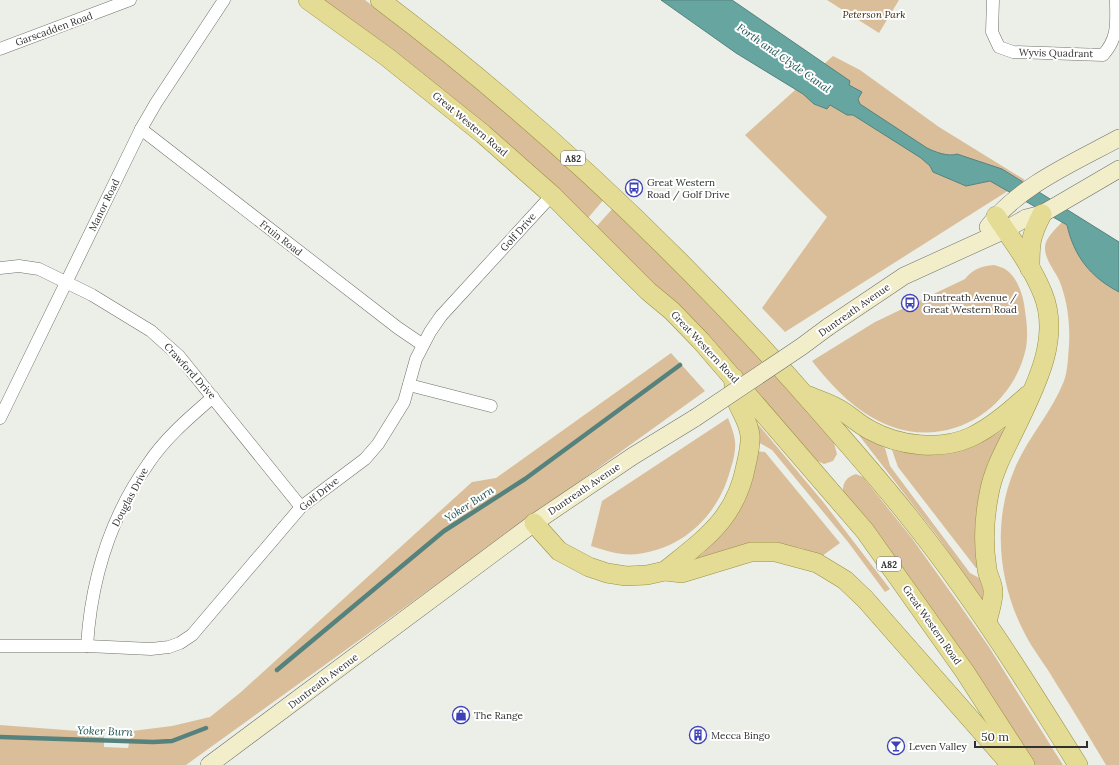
<svg xmlns="http://www.w3.org/2000/svg" width="1119" height="765" font-family="Lora,serif">
<style>
.green{fill:#dabe99}
.water{fill:#67a5a0;stroke:#56827e}
.lines{fill:none;stroke-linecap:round;stroke-linejoin:round}
.stream{stroke:#56827e;stroke-width:4.5}
.street-casing{stroke:#6e726b;stroke-width:13}
.secondary-casing{stroke:#6e726b;stroke-width:18}
.primary-casing{stroke:#999142;stroke-width:20}
.street{stroke:#fff;stroke-width:12}
.secondary{stroke:#f2eeca;stroke-width:17}
.primary{stroke:#e4dc94;stroke-width:19}
.secondary-bridge-casing{stroke:#6e726b;stroke-width:18;stroke-linecap:butt}
.secondary-bridge{stroke:#f2eeca;stroke-width:17}
.labels{text-anchor:middle;dominant-baseline:central;stroke-width:4;stroke-linejoin:round;paint-order:stroke}
.shield{fill:#fff;stroke:#6e6f6d;stroke-width:1}
.shield-label{font-size:9px;font-weight:bold;fill:#30312e}
.park-label{font-size:10px;font-style:italic;fill:#3a2503;stroke:#fff}
.street-label{font-size:10px;fill:#30312e;stroke:#fff}
.poi-label{font-size:10px;fill:#30312e;stroke:#fff;text-anchor:start}
.water-label{font-size:11px;font-style:italic;fill:#1e5451;stroke:#fff}
</style>
<rect width="100%" height="100%" fill="#ebefe7"/>
<g class="green">
<path d="M318,0H365L493,99L605,198L588,218L462,107Z"/>
<path d="M827,0H899L879,33Z"/>
<path d="M833,56L860,70L939,127L1025,180L785,332L762,308L827,217L745,135Z"/>
<path d="M614,207L701,292L808,411L834,443L837,454L833,461L824,464L815,460L706,335L596,227Z"/>
<path d="M1062,222L1067,225C1074,256 1090,277 1119,292V765H1106C1089,737 1072,708 1054,680C1045,664 1033,650 1025,634C998,583 992,521 1015,468C1028,437 1052,412 1064,381C1068,370 1068,356 1069,345C1070,324 1068,305 1061,285C1058,274 1044,260 1045,247C1045,238 1056,229 1062,222Z"/>
<path d="M994,265C997,266 1002,267 1005,269C1018,277 1024,298 1025,311C1027,323 1028,336 1026,348C1013,409 951,449 890,426C858,414 833,388 812,361L875,322L965,279C973,269 981,266 994,265Z"/>
<path d="M671,353L705,391L186,765H0V725L104,733V747L128,748L132,731L172,726L210,717L241,692L472,482L496,478Z"/>
<path d="M728,418C731,426 734,433 735,441C736,451 733,462 730,471C718,515 684,548 638,554C622,556 606,551 591,546L602,501Z"/>
<path d="M755,423H757L824,503L890,589L885,592L848,542L772,450L758,442Z"/>
<path d="M1009,426L980,568H976L898,467L892,450C941,460 968,453 1009,426Z"/>
<path d="M858,434L885,448L890,466L970,573L983,580L990,611L938,537Z"/>
<path d="M757,451L765,452L840,543L822,556L801,548L764,542L684,565L703,553L721,535Z"/>
<path d="M856,474L863,477L911,537L959,604L989,647L1063,765H1033L843,493C842,484 846,477 856,474Z"/>
</g>
<path class="water" d="M661,0H732L850,81L849,85L862,92L858,99L860,104L927,148C935,152 948,157 957,154L1002,169L1119,242V292C1090,277 1074,256 1067,225L990,181L966,186L933,172L930,166L921,158L853,115H847L830,105L827,109L814,104L803,94L736,53Z"/>
<g class="lines">
<g class="stream">
<path d="M277,670L444,531L525,479L680,365"/>
<path d="M0,737L153,742L172,741L206,728"/>
</g>
<g class="street-casing">
<g id="street">
<path d="M993,0L992,32L999,47L1013,52L1103,55C1119,37 1116,22 1116,0"/>
<path d="M0,49L130,0"/>
<path d="M141,129L398,328L423,345"/>
<path d="M0,268L19,266L39,269L92,295L151,331L179,356L301,507"/>
<path d="M409,385L491,406"/>
<path d="M0,418L141,129L156,103L224,0"/>
<path d="M0,646H87L151,649L169,647L180,643L192,635L301,507L365,459L378,444L404,402L416,359L430,332L441,316L552,195"/>
<path d="M87,646C91,581 110,518 148,464C165,438 190,417 213,397"/>
</g>
</g>
<g class="secondary-casing">
<g id="secondary">
<path d="M988,227C1018,186 1075,162 1119,138"/>
<path d="M828,327L904,276L1005,230L1026,218L1042,214L1119,169"/>
<path d="M209,765L534,523L633,456L695,418"/>
</g>
</g>
<g class="primary-casing">
<g id="primary">
<path d="M308,0L387,57L483,134L552,195L648,291L672,311L701,341L865,531L965,672L1025,765"/>
<path d="M380,0C541,121 686,259 819,411C853,450 888,489 920,531C978,605 1028,685 1078,765"/>
<path d="M1030,269C1030,244 1030,237 1042,214"/>
<path d="M809,396C818,400 828,403 837,408C849,414 858,424 870,430C899,446 940,451 971,437C992,427 1010,411 1028,395"/>
<path d="M534,523L559,551L589,567L607,573L626,576L647,575L665,571L682,573L751,552H776L817,563L845,580L865,599L1011,765"/>
<path d="M665,571C704,539 736,519 746,465C748,456 751,445 750,435C748,420 741,413 736,399C733,393 734,384 734,378"/>
<path d="M987,622C989,613 993,602 993,593C994,585 988,577 987,569C983,544 984,519 989,494C993,470 1006,448 1016,427C1035,387 1061,339 1043,294C1032,266 1012,240 996,216"/>
</g>
</g>
<use href="#street" class="street"/>
<use href="#secondary" class="secondary"/>
<use href="#primary" class="primary"/>
<g class="secondary-bridge-casing">
<path id="secondary-bridge" d="M695,418L801,347L828,327"/>
</g>
<use href="#secondary-bridge" class="secondary-bridge"/>
</g>
<defs>
<g id="bus-ring" transform="scale(0.9)"><circle r="9.5" fill="#fff" stroke="#3f42b7" stroke-width="1.5"/><path d="M-5-6H5V4H4V6H2V4H-2V6H-4V4H-5ZM-3.5-4V0h7V-4ZM-3.5 1.2v1.5H-2V1.2ZM2 1.2v1.5H3.5V1.2Z" fill="#3f42b7"/></g>
<g id="shop-ring" transform="scale(0.9)"><circle r="9.5" fill="#fff" stroke="#3f42b7" stroke-width="1.5"/><path d="M-5-2.5h2.3a2.7 3.5 0 0 1 5.4 0H5L5.5 6h-11ZM-1.5-2.5h3a1.5 2.3 0 0 0-3 0Z" fill="#3f42b7"/></g>
<g id="building-ring" transform="scale(0.9)"><circle r="9.5" fill="#fff" stroke="#3f42b7" stroke-width="1.5"/><path d="M-4-6H4V6H1V3H-1V6H-4ZM-2.5-4.3h1.7v1.8h-1.7ZM.8-4.3h1.7v1.8H.8ZM-2.5-1h1.7V.8h-1.7ZM.8-1h1.7V.8H.8Z" fill="#3f42b7"/></g>
<g id="bar-ring" transform="scale(0.9)"><circle r="9.5" fill="#fff" stroke="#3f42b7" stroke-width="1.5"/><path d="M-6-5H6L.8 .8V4.5H3.5V6h-7V4.5H-.8V.8Z" fill="#3f42b7"/></g>
</defs>
<g fill-rule="evenodd">
<use href="#bus-ring" x="634" y="188"/>
<use href="#bus-ring" x="910" y="303"/>
<use href="#shop-ring" x="461" y="715"/>
<use href="#building-ring" x="698" y="735"/>
<use href="#bar-ring" x="896" y="746"/>
</g>
<g class="labels">
<g class="shield">
<rect x="561" y="151" width="24" height="14" rx="3"/>
<rect x="877" y="557" width="24" height="14" rx="3"/>
</g>
<g class="shield-label">
<text x="573" y="158">A82</text>
<text x="889" y="564">A82</text>
</g>
<g class="park-label">
<text x="874" y="14">Peterson Park</text>
</g>
<g class="street-label">
<text transform="translate(54 29) rotate(-20)">Garscadden Road</text>
<text transform="translate(1056 53) rotate(1)">Wyvis Quadrant</text>
<text transform="translate(470 124) rotate(40)">Great Western Road</text>
<text transform="translate(104 205) rotate(-64)">Manor Road</text>
<text transform="translate(518 232) rotate(-48)">Golf Drive</text>
<text transform="translate(281 238) rotate(38)">Fruin Road</text>
<text transform="translate(854 310) rotate(-35)">Duntreath Avenue</text>
<text transform="translate(705 347) rotate(47)">Great Western Road</text>
<text transform="translate(190 371) rotate(48)">Crawford Drive</text>
<text transform="translate(584 489) rotate(-34)">Duntreath Avenue</text>
<text transform="translate(319 494) rotate(-39)">Golf Drive</text>
<text transform="translate(130 497) rotate(-62)">Douglas Drive</text>
<text transform="translate(932 625) rotate(55)">Great Western Road</text>
<text transform="translate(323 681) rotate(-37)">Duntreath Avenue</text>
</g>
<g class="poi-label">
<text x="647" y="182">Great Western<tspan x="647" dy="12">Road / Golf Drive</tspan></text>
<text x="923" y="297">Duntreath Avenue /<tspan x="923" dy="12">Great Western Road</tspan></text>
<text x="474" y="715">The Range</text>
<text x="711" y="735">Mecca Bingo</text>
<text x="909" y="746">Leven Valley</text>
</g>
<g class="water-label">
<text transform="translate(784 58) rotate(35)">Forth and Clyde Canal</text>
<text transform="translate(469 504) rotate(-33)">Yoker Burn</text>
<text transform="translate(105 731) rotate(2)">Yoker Burn</text>
</g>
</g>
<path d="M975 741v6h112v-6" fill="none" stroke="#30312e" stroke-width="2"/>
<text x="981" y="741" font-size="12" fill="#30312e" stroke="#ffffff" stroke-width="3" paint-order="stroke">50 m</text>
</svg>
